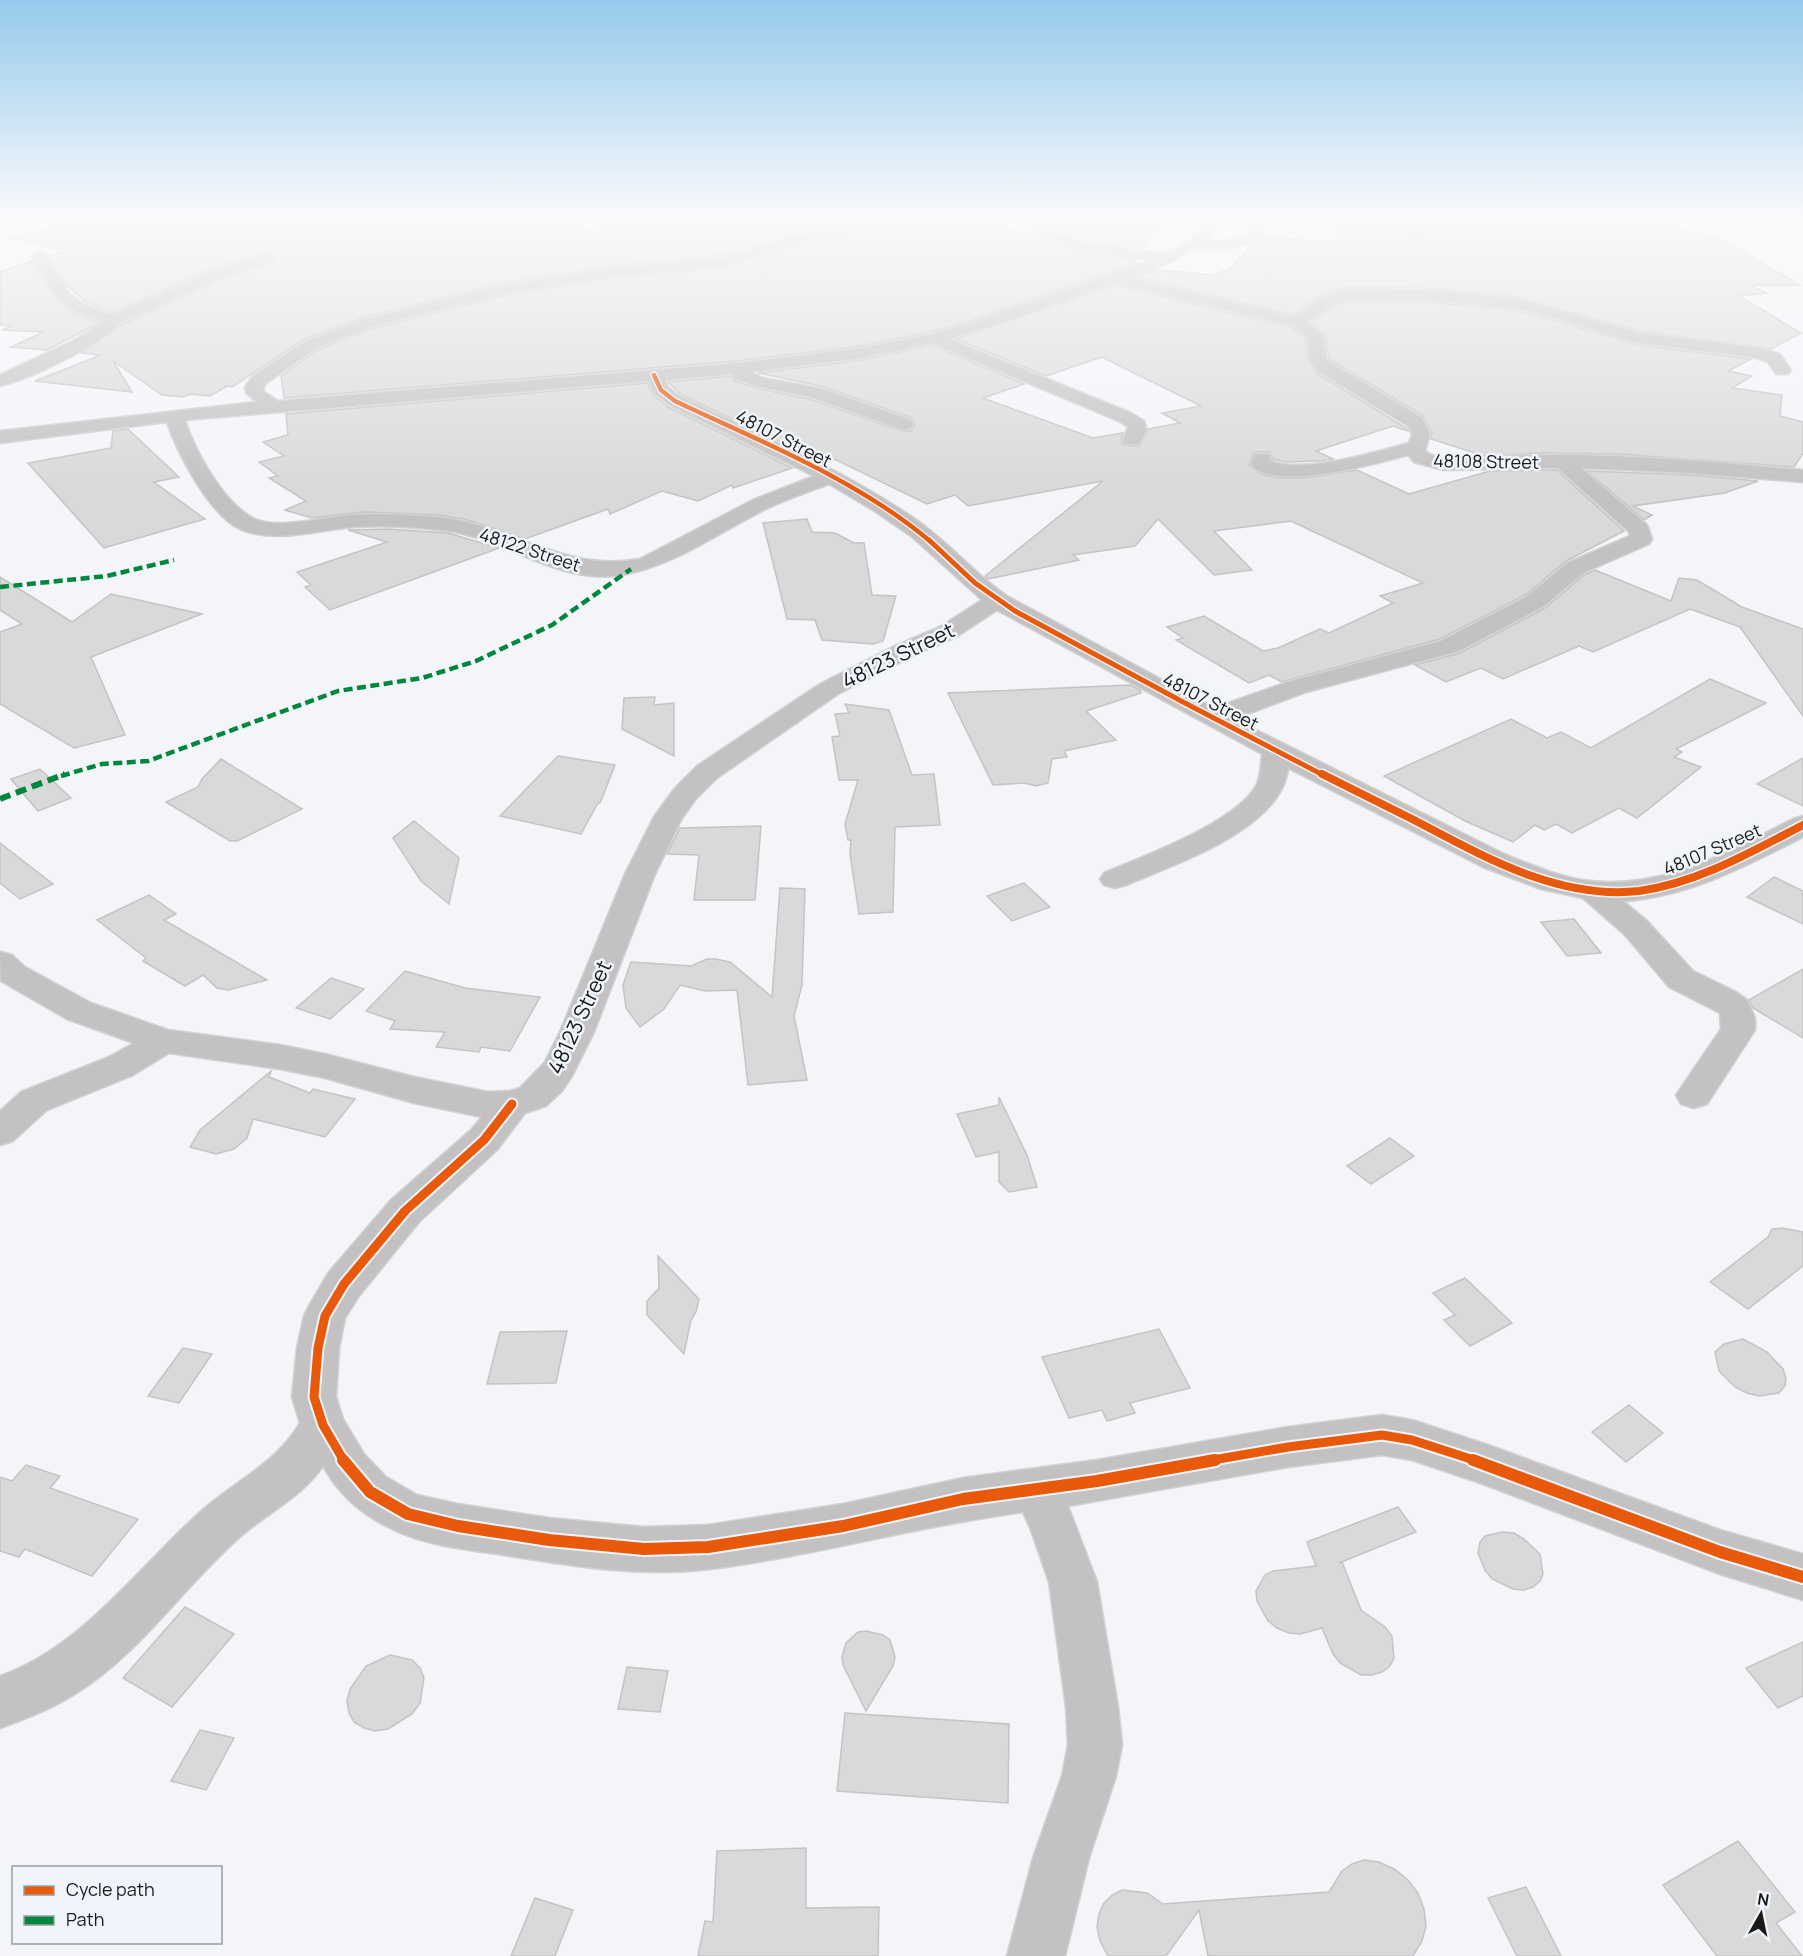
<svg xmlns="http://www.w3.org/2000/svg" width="1803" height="1956" font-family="Manrope,sans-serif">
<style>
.building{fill:#dad9da;stroke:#c4c4c4;stroke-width:1.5}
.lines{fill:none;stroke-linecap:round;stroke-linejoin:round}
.minor-casing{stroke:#d1d2d4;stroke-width:3}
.minor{fill:#c3c1c2;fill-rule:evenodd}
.quiet-far1{stroke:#00873e;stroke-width:4.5;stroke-dasharray:9 4.5;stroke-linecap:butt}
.quiet{stroke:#00873e;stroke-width:6;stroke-dasharray:11 6;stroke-linecap:butt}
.cycleway-far4-casing{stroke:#f0f5fb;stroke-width:7}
.cycleway-far3-casing{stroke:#f0f5fb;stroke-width:8}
.cycleway-far2-casing{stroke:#f0f5fb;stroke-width:11}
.cycleway-far1-casing{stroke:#f0f5fb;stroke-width:13}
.cycleway-casing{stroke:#f0f5fb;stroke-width:16}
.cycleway-far4{stroke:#e8590c;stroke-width:4.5}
.cycleway-far3{stroke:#e8590c;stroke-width:5}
.cycleway-far2{stroke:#e8590c;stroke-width:8}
.cycleway-far1{stroke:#e8590c;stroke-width:9}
.cycleway{stroke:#e8590c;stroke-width:12}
.labels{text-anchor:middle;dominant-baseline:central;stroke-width:5;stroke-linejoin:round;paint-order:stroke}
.far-street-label{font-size:18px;fill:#18191b;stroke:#f0f5fb}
.street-label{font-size:21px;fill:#18191b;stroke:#f0f5fb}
</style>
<rect width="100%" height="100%" fill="#f3f5f8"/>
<g class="building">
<path d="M98,217H563L597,235L599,217H875L791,235L723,255L605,267L506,283L361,318L305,339L232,387L227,386L210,396L190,394L183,397L162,395L113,361L132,392L35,381L101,355L82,353L121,325L223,279L272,263L275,257L265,252L211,269L113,313L86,302L66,285L49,256L67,251L11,238Z"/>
<path d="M914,217H941L984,227L999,226L1028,235L1032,231L1046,241L1080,253L1137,261L1135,263L973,320L926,333L861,346L737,361L284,398L281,376L319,349L375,328L506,295L605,279L725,267L795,247L906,223Z"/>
<path d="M1045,217H1061L1067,222L1104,226L1109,220L1159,224L1144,248L1098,243L1070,236L1046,224L1041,220Z"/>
<path d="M1389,217H1593L1595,222L1627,232L1637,225L1623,217H1631L1723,240L1800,285H1750L1767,293L1739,296L1801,333L1771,349L1639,331L1509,295L1423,288L1348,287L1321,296L1294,315L1137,277L1157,270L1213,275L1230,269L1251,246L1264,237L1351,243L1327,222L1362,220L1419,240L1428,235L1425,229Z"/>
<path d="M32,261L57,300L74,313L99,323L47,350L11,347L44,332L2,330L12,326L0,325V272Z"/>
<path d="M1115,285L1290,327L1305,338L1309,361L1318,374L1406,428L1408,431L1393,426L1316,451L1333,459L1320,461L1285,462L1273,459L1269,452H1254L1249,465L1261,474L1279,478H1302L1357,470L1409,494L1490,471L1557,470L1624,531L1566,561L1527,594L1440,639L1282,682L1269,675L1249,683L1176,640L1183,638L1167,627L1204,616L1263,651L1278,648L1320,629L1329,633L1393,603L1380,596L1423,583L1291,521L1214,531L1252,570L1214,575L1158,519L1135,546L1073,555L1079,560L988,579L985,576L1103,481L968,506L955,495L927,504L828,456L817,459L682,395L668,382L732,376L734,381L760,389L809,399L905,432L912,430L915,425L912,418L821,386L758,373L861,360L932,345L1024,384L983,398L1093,438L1123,433L1121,439L1123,445L1139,446L1149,429L1180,423L1162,413L1201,406L1102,357L1046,376L956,339Z"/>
<path d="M1349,301L1423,302L1508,309L1534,314L1637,345L1751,359L1728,371L1752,376L1732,388L1782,395L1780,416L1803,422V453L1794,467L1617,454L1543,453L1484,456L1431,439L1432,433L1423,416L1329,359L1325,335L1311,322L1334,306Z"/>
<path d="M647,383L654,396L668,407L792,468L733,488L732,485L698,501L662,491L610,514L608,509L525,539L464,519L437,515L364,512L312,518L285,510L306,501L269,478L278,476L259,462L284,456L263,442L288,435L286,414Z"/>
<path d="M128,429L179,477L154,482L205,519L104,548L28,463L111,448L113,431Z"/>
<path d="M1587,471L1692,475L1758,481L1725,493L1633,506L1652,515L1644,520Z"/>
<path d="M807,519L812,532L835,533L854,543H864L872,595L896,596L883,641L873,644L822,640L815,620L787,619L763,523Z"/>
<path d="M388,529L448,533L499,548L330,610L305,587L311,585L297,572L387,542L348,530Z"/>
<path d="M1595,570L1671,601L1679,578L1697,580L1742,607L1803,629V716L1740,627L1690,609L1593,652L1579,646L1503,679L1481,668L1446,682L1415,665L1460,653L1545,608L1584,575Z"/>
<path d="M0,577L72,622L111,594L202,614L91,657L125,735L74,748L0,704V632L22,624L0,610Z"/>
<path d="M1710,679L1766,703L1676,749L1682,752L1674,757L1701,767L1637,818L1619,808L1572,833L1556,824L1544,830L1535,825L1513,842L1465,821L1384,776L1511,719L1547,738L1561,732L1591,748Z"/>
<path d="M1130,685L1140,690L1141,693L1086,711L1116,740L1064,751L1067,757L1052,759L1048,783L1036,786L1024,783L993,785L948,693Z"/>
<path d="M655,697L654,705L674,703V756L622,729L624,698Z"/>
<path d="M845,704L889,710L912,775L934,774L940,825L895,827L893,912L859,914L850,854L851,840H848L845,824L858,780H839L832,737L840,736L835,714L849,713Z"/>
<path d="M558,756L615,765L600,803H598L581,834L500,816Z"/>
<path d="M1803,758V806L1757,784Z"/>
<path d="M221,759L302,809L237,841H230L166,802L198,787L202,779Z"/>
<path d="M40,769L71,798L38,811L11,779Z"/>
<path d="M414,821L459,858L449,904L421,881L393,838Z"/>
<path d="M761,826L755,900H694L699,855L667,854L680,828Z"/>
<path d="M0,843L53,884L20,899L0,883Z"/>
<path d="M1774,877L1803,891V924L1747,897Z"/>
<path d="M1024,883L1050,907L1012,921L987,896Z"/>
<path d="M780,888L805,889L802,985L794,1016L807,1080L748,1085L737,990L705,991L680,985L664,1009L640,1027L626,1008L623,985L631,962L691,966L707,959H715L730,962L772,997Z"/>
<path d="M149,895L176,914L164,920L267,980L228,990L217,988L203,975L185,986L143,961L146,958L97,920Z"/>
<path d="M1574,919L1601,953L1567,956L1541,922Z"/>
<path d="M1803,969V1038L1753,1008L1749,1000Z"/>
<path d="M405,971L465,988L540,997L510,1051L481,1047L479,1052L436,1047L445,1032L390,1029L395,1021L366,1011Z"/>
<path d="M331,978L364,989L330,1019L296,1008Z"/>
<path d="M271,1071L269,1077L310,1093L313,1089L355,1099L325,1137L253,1119L247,1138L234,1149L216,1154L190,1147L200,1130Z"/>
<path d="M999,1097L1027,1155L1037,1187L1009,1192L999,1182V1152L976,1157L957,1114L999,1105Z"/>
<path d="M1390,1138L1414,1156L1371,1184L1347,1166Z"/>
<path d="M1782,1228L1803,1232V1266L1748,1309L1710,1282L1768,1237L1772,1229Z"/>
<path d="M658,1256L699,1299L696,1312L691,1320L684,1354L647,1315V1301L659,1288Z"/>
<path d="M1465,1278L1512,1323L1470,1346L1444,1320L1455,1315L1433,1293Z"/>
<path d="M1159,1329L1190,1388L1130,1403L1135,1413L1107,1421L1102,1410L1069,1418L1042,1357Z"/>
<path d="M567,1331L556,1383L487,1384L500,1332Z"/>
<path d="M1743,1339L1767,1352L1783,1369L1786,1378L1785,1386L1779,1393L1759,1396L1747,1393L1735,1387L1719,1371L1715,1352L1724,1344Z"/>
<path d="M183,1348L212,1354L179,1403L148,1396Z"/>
<path d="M1629,1405L1663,1433L1626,1462L1592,1432Z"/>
<path d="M26,1465L60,1476L50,1488L138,1519L92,1576L25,1549L19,1557L0,1551V1477L12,1481Z"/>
<path d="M1398,1507L1416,1532L1339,1563L1342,1562L1361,1610L1385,1627L1392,1636L1394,1658L1390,1666L1382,1672L1372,1675H1361L1340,1663L1333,1654L1322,1628L1300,1634L1289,1633L1277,1628L1268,1621L1257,1601L1256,1591L1265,1575L1273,1571L1316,1566L1307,1542Z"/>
<path d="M1502,1532L1514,1533L1524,1539L1540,1554L1543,1574L1540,1581L1533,1587L1524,1590L1513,1589L1492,1579L1485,1570L1478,1553L1480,1542L1485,1536Z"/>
<path d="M185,1607L234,1634L172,1707L123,1678Z"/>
<path d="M866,1631L883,1635L890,1640L895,1657L893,1666L866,1711L843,1665L842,1657L846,1643L858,1632Z"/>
<path d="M1803,1642V1696L1778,1708L1746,1668Z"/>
<path d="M390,1655L412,1660L420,1668L424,1678L420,1703L412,1714L388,1729L375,1731L364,1728L354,1722L349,1713L347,1701L350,1689L366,1666Z"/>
<path d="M627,1667L668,1671L660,1712L618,1709Z"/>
<path d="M845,1713L1009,1724L1008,1803L837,1791Z"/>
<path d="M200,1730L234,1738L206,1790L171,1781Z"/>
<path d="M1738,1841L1795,1912L1776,1923L1802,1956H1717L1663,1885Z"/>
<path d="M806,1848V1908L879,1907L878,1956H698L705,1921L713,1922L717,1851Z"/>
<path d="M1364,1860L1379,1862L1394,1869L1407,1879L1418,1893L1424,1909L1426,1926L1422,1941L1413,1956H1208L1199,1910L1166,1956H1108L1100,1941L1097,1927L1099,1914L1104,1903L1112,1895L1122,1890L1147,1893L1163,1904L1329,1892L1342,1871L1352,1864Z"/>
<path d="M1526,1887L1561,1956H1517L1488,1898Z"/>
<path d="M535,1898L573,1910L555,1956H511Z"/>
</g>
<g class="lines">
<g class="minor-casing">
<g id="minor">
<path d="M887,217H912L906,221L794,245L724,265L605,277L506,293L374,326L318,347L265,384L263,391L278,401L737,363L861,348L927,335L974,322L1151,260C1109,255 1049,254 1021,217H1034C1060,244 1105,246 1140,250C1148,251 1160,254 1168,252C1185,247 1200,231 1211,217H1224L1205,240C1220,240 1237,242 1250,233L1245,217H1258L1264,234L1256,242L1235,248H1194L1173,261L1130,278L1294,317L1322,298L1349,289L1423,290L1508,297L1543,305L1639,333L1761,348L1780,354L1791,370L1788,374H1776L1768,362L1753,357L1637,343L1535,312L1508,307L1423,300L1349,299L1333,304L1307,322L1323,335L1327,360L1422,418L1430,434L1425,451C1441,465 1485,457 1506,456C1604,452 1705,461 1803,470V482L1692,473L1581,468L1647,525L1652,539L1649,544L1583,573L1544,606L1459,651L1306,692L1234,719L1504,854C1529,864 1555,875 1582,880C1659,892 1726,853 1793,819L1803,816V837C1746,866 1688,897 1623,901L1647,921L1693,971L1736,992L1747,1000L1755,1018V1030L1707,1104L1694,1108L1681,1104L1676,1095L1721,1029L1720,1013L1669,987L1625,935L1583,898L1541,889L1483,867L1288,768C1282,829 1175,864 1126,885L1115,888L1104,885L1100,879L1104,873C1144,856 1235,823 1256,786C1261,776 1261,765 1262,754L997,610L956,637L913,656L838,694L717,778L695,800L682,818L655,874L594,1032L572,1076L562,1091L546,1106L525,1113L497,1150L419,1222L359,1296L345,1318L339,1348L336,1397L343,1419L364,1454L386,1477L417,1495L458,1504L549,1518L644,1527L708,1525L843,1504L963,1478L1097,1460L1288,1427L1382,1415L1412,1420L1488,1445L1720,1530L1803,1554V1600L1720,1574L1483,1484L1412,1460L1382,1455L1288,1467L1068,1506L1097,1582L1118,1707L1122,1745L1116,1776L1089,1858L1065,1956H1007L1033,1858L1062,1776L1068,1745L1066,1707L1049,1582L1031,1530L1023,1512C917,1526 815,1556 710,1569C640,1578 566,1565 498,1554C463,1549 424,1545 392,1529C362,1515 339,1495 323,1466C302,1497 267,1513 240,1537C183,1587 140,1654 75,1694C51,1709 26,1719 0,1728V1676C82,1647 137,1569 199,1513C233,1482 276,1464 300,1423L292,1397L297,1348L304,1316L310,1304L329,1272L391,1200L471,1130L482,1117L414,1103L325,1078L280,1069L169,1053L133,1075L47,1110L13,1141L0,1145V1111L21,1092L109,1057L134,1043L67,1019L1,981L0,952L12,955L25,967L91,1003L168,1030L280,1045L325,1054L414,1077L488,1092L510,1091L520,1088L545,1062L560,1032L625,874L654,817L675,788L697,766L820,684L895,646L940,627L982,600L911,536L873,510L829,484C808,492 786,499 766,509C719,532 674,566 622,575C561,586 506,539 448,531C417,527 384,525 353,527C317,530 275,544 240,529C210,515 177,453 167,422L0,443V431L257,402L246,393L245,387L253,376L306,341L362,320L506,285L605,269L723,257L791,237ZM1115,283L1291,325L1307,337L1311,361L1319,372L1408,426L1412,434L1409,443C1377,452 1302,474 1271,461L1269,454H1255L1251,464C1271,493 1378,463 1408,455L1414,462L1443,470L1558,468L1629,532L1630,536L1567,563L1528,596L1441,641L1288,682L1214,708L1007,596C973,573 947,540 912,517C840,469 760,434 681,397L668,387L665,380L733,374L735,379L760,387L810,397L904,430L911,428L913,424L911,420L820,388L764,378L749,372L861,358L932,343L1119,421L1128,427L1123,440L1125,444H1139L1147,430L1144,421L1131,413L949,339L1011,320ZM648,381L655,394L669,405L814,476L753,500L640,559C564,573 511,524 437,517C409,515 382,513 354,515C328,516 279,530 255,519C224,505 195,451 185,420Z"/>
<path d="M1363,217H1382L1424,231L1426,234L1419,238L1414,237L1364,220Z"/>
<path d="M1595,217C1608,217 1624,216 1635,226L1628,230L1596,220Z"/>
<path d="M39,252L44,253C71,293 62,299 113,315L212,271L266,254L273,258L271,261L222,277L120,323C99,346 30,379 0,386V375L74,340L104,322C54,306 57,298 32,256Z"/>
</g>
</g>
<use href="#minor" class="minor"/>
<g class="quiet-far1">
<path d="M0,587L107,576L174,560"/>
<path d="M61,776L102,764L148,761L338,691L422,678L476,661L552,625L631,569"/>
</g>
<path class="quiet" d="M0,799L65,774"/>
<g class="cycleway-far4-casing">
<path id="cycleway-far4" d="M654,375L661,390L675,401C761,442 857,479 931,542"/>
</g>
<g class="cycleway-far3-casing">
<path id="cycleway-far3" d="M929,540L975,583L1015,611L1183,702L1325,776"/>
</g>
<g class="cycleway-far2-casing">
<path id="cycleway-far2" d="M1322,774C1352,789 1382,804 1412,819C1481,855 1557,900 1639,891C1698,883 1751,852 1803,825"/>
</g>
<g class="cycleway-far1-casing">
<g id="cycleway-far1">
<path d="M344,1461L323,1425L314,1397L318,1348L325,1316L344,1284L405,1211L484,1140L512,1104"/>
<path d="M1207,1461L1288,1447L1382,1435L1412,1440L1477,1461"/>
</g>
</g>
<g class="cycleway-casing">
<g id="cycleway">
<path d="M343,1460L370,1492L408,1514L458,1526L549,1540L644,1549L708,1547L843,1526L963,1499L1097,1481L1215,1460"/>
<path d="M1473,1460L1720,1552L1803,1577"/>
</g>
</g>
<use href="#cycleway-far4" class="cycleway-far4"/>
<use href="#cycleway-far3" class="cycleway-far3"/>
<use href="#cycleway-far2" class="cycleway-far2"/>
<use href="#cycleway-far1" class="cycleway-far1"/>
<use href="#cycleway" class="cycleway"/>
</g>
<linearGradient id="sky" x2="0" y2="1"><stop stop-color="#95caec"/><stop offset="0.44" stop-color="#fafafc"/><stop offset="1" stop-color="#fafafc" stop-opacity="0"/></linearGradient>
<rect width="1803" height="491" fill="url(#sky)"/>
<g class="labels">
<g class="far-street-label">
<text transform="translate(784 438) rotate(27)">48107 Street</text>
<text transform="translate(1486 461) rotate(1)">48108 Street</text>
<text transform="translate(530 549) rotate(18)">48122 Street</text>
<text transform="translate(1211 701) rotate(27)">48107 Street</text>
<text transform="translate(1712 849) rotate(-23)">48107 Street</text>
</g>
<g class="street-label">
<text transform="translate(898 655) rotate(-26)">48123 Street</text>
<text transform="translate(579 1017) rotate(-65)">48123 Street</text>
</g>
</g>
<rect x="12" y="1866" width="210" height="78" fill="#f0f5fb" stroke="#9a9da1" stroke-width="1.5"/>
<rect x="24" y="1886" width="30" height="9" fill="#e8590c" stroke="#9a9da1" stroke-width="1.5"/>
<text x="66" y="1896" font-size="18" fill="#18191b">Cycle path</text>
<rect x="24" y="1916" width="30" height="9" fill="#00873e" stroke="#9a9da1" stroke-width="1.5"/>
<text x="66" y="1926" font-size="18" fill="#18191b">Path</text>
<g transform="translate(1761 1914) rotate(9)" stroke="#f0f5fb" stroke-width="4.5" paint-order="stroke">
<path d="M0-4.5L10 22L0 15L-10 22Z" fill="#18191b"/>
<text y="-9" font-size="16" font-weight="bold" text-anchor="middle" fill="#18191b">N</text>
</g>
</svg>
